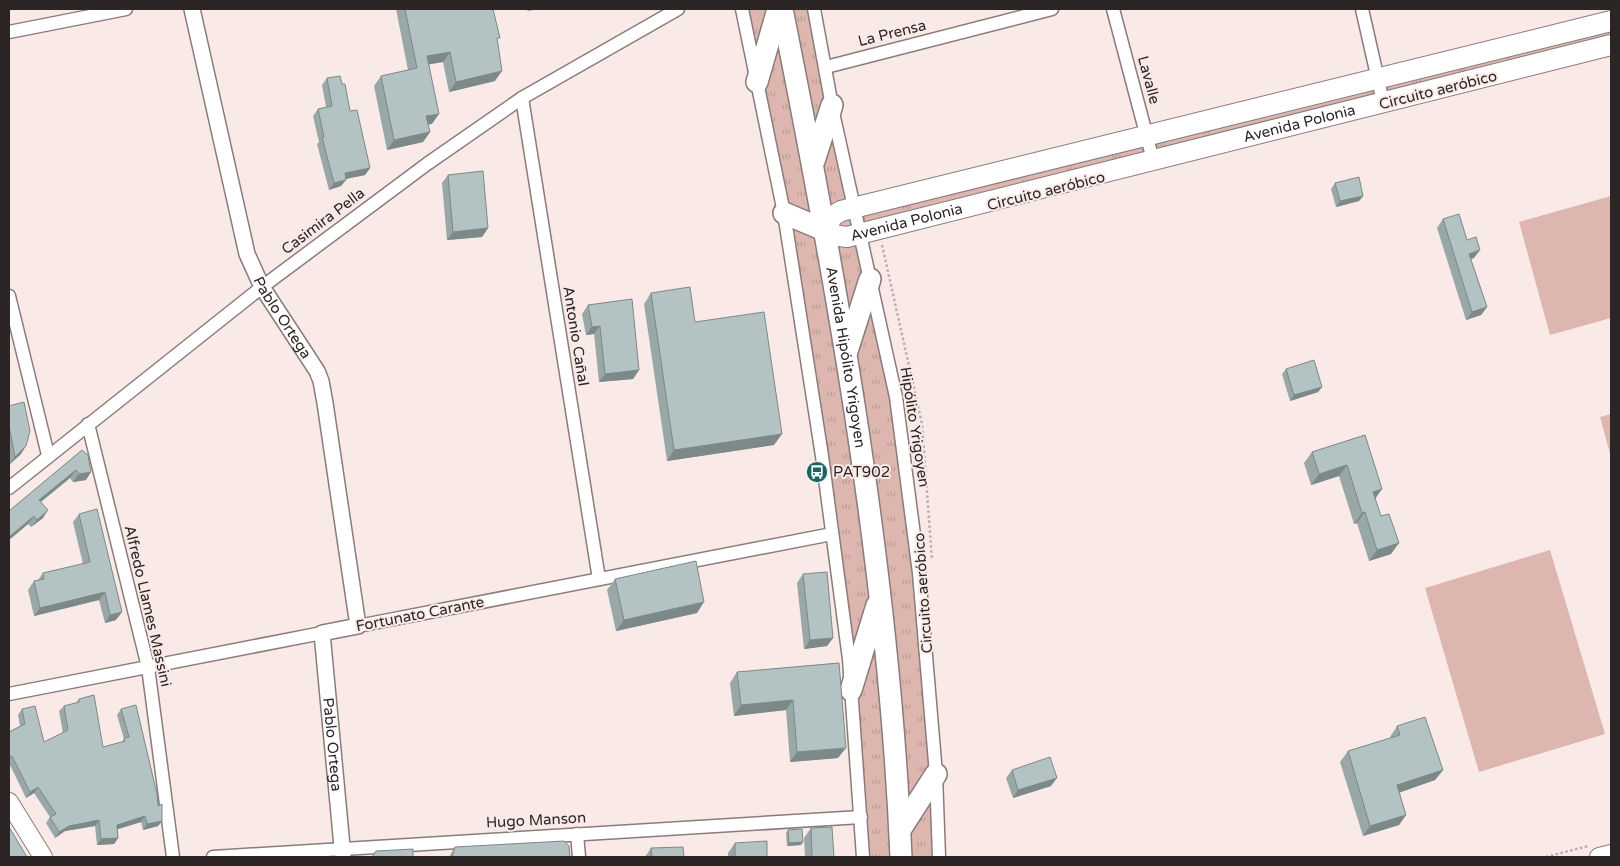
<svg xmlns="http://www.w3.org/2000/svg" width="1620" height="866" font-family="'Varela Round',sans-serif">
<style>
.grass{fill:url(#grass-tufts)}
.pitch{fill:#ddb6b0}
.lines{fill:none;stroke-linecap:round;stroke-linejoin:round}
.minor-casing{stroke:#897c7a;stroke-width:15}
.tertiary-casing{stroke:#897c7a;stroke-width:18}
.secondary-casing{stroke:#897c7a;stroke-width:20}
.primary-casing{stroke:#897c7a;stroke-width:22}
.trunk-casing{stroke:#897c7a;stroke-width:24}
.path{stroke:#baaeac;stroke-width:2.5;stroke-dasharray:2.5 2.5;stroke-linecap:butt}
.minor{stroke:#fff;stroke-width:12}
.tertiary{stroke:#fff;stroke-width:15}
.secondary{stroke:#fff;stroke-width:18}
.primary{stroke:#fff;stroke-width:20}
.trunk{stroke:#fff;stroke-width:21}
.wall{fill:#9aa7a7}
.shaded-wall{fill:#7d8888}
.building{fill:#b3c2c2;stroke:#7d8888}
.labels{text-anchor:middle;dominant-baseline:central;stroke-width:4;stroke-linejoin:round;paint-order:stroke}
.street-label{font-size:15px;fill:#2b2625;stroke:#f9eae8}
.poi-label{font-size:15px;fill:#2b2625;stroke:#f9eae8;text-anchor:start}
</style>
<defs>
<pattern id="grass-tufts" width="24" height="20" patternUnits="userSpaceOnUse" patternTransform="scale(1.25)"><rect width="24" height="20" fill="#ddb6b0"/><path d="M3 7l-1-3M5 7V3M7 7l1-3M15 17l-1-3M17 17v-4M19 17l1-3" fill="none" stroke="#be9c97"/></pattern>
</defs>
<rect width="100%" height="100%" fill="#f9eae8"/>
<path class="grass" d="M742,9H814L854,208L1611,21V45L860,234L870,279L919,573L938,857H863L822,456Z"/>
<g class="pitch">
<path d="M1611,196V318L1550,335L1519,222Z"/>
<path d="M1611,414V457L1600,417Z"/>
<path d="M1550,550L1605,734L1479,772L1425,588Z"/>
</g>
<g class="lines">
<g class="minor-casing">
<g id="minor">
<path d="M742,9L784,213L822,456L849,659L863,857"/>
<path d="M814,9L834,117L896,397L919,573L936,774L939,857"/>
<path d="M1113,9L1153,160"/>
<path d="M1362,9L1383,102"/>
<path d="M9,32L126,9"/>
<path d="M826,67L1052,9"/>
<path d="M522,98L599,579"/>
<path d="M9,296L48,455"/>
<path d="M88,424L148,667L173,857"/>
<path d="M9,488L262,287L427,164L522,98L678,9"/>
<path d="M358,626L832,534"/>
<path d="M9,694L322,633"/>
<path d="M577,834L579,857"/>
<path d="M213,857L861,817"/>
</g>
</g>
<g class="tertiary-casing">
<g id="tertiary">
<path id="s1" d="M192,9L247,254L262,287L317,371L321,381L325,403L358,626L322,633L343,857"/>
</g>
</g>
<g class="secondary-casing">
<g id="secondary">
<path d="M9,802L43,857"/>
<path d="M1599,857L1611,854"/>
</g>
</g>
<g class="primary-casing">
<g id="primary">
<path id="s2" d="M1611,21L841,211L833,216L824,230L833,235L847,237L1611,45"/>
</g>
</g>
<g class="trunk-casing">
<g id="trunk">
<path id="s3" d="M782,9C838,289 889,572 901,857"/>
<path d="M757,82L778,9"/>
<path d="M814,161L832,105"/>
<path d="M784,213L824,230"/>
<path d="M847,351L870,279"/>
<path d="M851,690L877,605"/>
<path d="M900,830L936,774"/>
</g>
</g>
<g class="path">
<path d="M882,245L922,424L932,560"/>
<path d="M1546,857L1588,846"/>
</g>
<use href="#minor" class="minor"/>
<use href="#tertiary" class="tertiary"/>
<use href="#secondary" class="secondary"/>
<use href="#primary" class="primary"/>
<use href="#trunk" class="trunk"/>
</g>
<g class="wall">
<path d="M396,9H493L497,41L495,81L449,92L443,62L429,64L432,124H428L430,132L423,142L387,150L374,86L381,76L408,70Z"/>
<path d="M327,78L342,84L350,111L370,168L365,175L346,179L341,186L329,190L317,144L319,142L313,116L318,109L326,107L322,85Z"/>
<path d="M448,175L488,228L482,237L447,240L442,183Z"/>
<path d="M1335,183L1363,196L1359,201L1336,207L1331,189Z"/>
<path d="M1443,219L1467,240L1474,258L1471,259L1487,307L1481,315L1466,320L1437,228Z"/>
<path d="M651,293L695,322L774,445L667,461L644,304Z"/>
<path d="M588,305L639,370L633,379L599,382L594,334L586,335L582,314Z"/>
<path d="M1286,369L1322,387L1318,392L1290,401L1282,374Z"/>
<path d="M9,406L21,454L9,465Z"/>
<path d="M1365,435L1382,489L1375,499L1391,554L1369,561L1357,523L1354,524L1339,476L1311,485L1304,463L1312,452Z"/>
<path d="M82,450L86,480L73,482L70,478L41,502L43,518L31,527L28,524L9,540V511Z"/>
<path d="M79,514L116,620L105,623L99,600L34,616L28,590L34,581L38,580L43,573L83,564L73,522Z"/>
<path d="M803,574L833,638L827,646L804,649L797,583Z"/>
<path d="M615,579L697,613L616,631L607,590Z"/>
<path d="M839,663L838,758L790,762L786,710L734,716L730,683L737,672Z"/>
<path d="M79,699L103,747L122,742L124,739L117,715L121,709L158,806L162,821L158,826L143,830L141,822L117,829L118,838L114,844L97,845L95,826L65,831L55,838L46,823L50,817L34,793L26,798L9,763V732L20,726L18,715L22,709L44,742L63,733L59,711L64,706L76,703Z"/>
<path d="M1397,726L1443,770L1435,780L1399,792L1406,815L1399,825L1363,836L1340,762L1348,751L1391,738L1390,737Z"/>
<path d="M1012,770L1051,786L1013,798L1006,778Z"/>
<path d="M811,828L834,857H805L804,838Z"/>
<path d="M788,830L801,845L787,846L786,833Z"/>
<path d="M735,843L767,857H728V853Z"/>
<path d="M455,847L570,857H449Z"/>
<path d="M651,848L684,857H645Z"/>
</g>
<g class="shaded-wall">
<path d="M529,9H539L527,11Z"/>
<path d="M450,52L443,62L420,66L427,56Z"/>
<path d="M502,71L495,81L449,92L456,82Z"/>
<path d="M439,114L432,124L419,126L426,116Z"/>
<path d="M430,132L423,142L387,150L394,140Z"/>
<path d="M370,168L365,175L340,180L345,173Z"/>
<path d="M346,180L341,186L329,190L334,183Z"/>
<path d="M1363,196L1359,201L1336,207L1340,201Z"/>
<path d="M488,228L482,237L447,240L453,232Z"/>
<path d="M1480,250L1474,258L1463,262L1469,254Z"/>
<path d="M1487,307L1481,315L1466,320L1472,312Z"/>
<path d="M600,326L594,334L586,335L592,327Z"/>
<path d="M639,370L633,379L599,382L605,374Z"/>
<path d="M1322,387L1318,392L1290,401L1294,395Z"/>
<path d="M782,434L774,445L667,461L674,450Z"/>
<path d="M26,446L21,454L9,465L15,457Z"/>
<path d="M1347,465L1339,476L1311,485L1319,474Z"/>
<path d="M76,470L70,478L34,507L39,500Z"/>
<path d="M91,472L86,480L73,482L79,474Z"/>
<path d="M1382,489L1374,500L1373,492Z"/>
<path d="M48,510L43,518L31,527L37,520Z"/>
<path d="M1365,512L1357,523L1354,524L1362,513Z"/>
<path d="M34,516L28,524L9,540V537Z"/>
<path d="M1399,543L1391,554L1369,561L1377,550Z"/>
<path d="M105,592L99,600L34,616L40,608Z"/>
<path d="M704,602L697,613L616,631L624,620Z"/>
<path d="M122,612L116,620L105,623L110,615Z"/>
<path d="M833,638L827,646L804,649L810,640Z"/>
<path d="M793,700L786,710L734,716L741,705Z"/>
<path d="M846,748L838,758L790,762L797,752Z"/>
<path d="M1443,770L1435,780L1390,796L1397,785Z"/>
<path d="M1057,778L1051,786L1013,798L1018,790Z"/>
<path d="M38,787L34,793L26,798L30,792Z"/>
<path d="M1406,815L1399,825L1363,836L1370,826Z"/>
<path d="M145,816L141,822L112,831L117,825Z"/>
<path d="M99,820L95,826L65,831L55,838L59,832L69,826Z"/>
<path d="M162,821L158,826L143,830L147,824Z"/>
<path d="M118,838L114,844L97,845L101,839Z"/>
<path d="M803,842L801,845L787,846L789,843Z"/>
</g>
<g class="building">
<path d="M405,9H493L500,38H497L502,71L456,82L450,52L427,56L439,114L426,116L430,132L394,140L381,76L417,68Z"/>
<path d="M340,76L342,84H345L350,111L357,110L370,168L345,173L346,180L334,183L322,137H324L318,109L332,106L327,78Z"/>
<path d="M483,171L488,228L453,232L448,175Z"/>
<path d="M1359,177L1363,196L1340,201L1335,183Z"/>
<path d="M1459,214L1467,240L1476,237L1480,250L1469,254L1487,307L1472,312L1443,219Z"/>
<path d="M690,287L695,322L764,312L782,434L674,450L651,293Z"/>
<path d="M632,299L639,370L605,374L600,326L592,327L588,305Z"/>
<path d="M1314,360L1322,387L1294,395L1286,369Z"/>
<path d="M24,402L30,431L26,446L15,457L9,426V406Z"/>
<path d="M1365,435L1382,489L1373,492L1381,516L1389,514L1399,543L1377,550L1365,512L1362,513L1347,465L1319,474L1312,452Z"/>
<path d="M82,450L88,455L91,472L79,474L76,470L39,500L48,510L37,520L34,516L9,537V511Z"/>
<path d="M97,509L122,612L110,615L105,592L40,608L34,581L44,579L43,573L90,562L79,514Z"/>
<path d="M696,561L704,602L624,620L615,579Z"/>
<path d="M827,572L833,638L810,640L803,574Z"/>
<path d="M839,663L846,748L797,752L793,700L741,705L737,672Z"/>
<path d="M94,695L103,747L125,741L124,738L129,737L121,709L136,705L157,794L158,806L162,804V821L147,824L145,816L117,825L118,838L101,839L99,820L69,826L59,832L50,817L56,814L38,787L30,792L12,756L9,758V732L25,724L22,709L35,706L44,742L68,730L64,706L79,702V699Z"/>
<path d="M1425,717L1443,770L1397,785L1406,815L1370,826L1348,751L1400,735L1397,726Z"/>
<path d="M1050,757L1057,778L1018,790L1012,770Z"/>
<path d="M9,827L27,857H9Z"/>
<path d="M832,827L834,857H812L811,828Z"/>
<path d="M802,829L803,842L789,843L788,830Z"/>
<path d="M564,841L569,846L570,857H452L455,847Z"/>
<path d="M767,841V857H735V843Z"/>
<path d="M683,847L684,857H652L651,848Z"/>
<path d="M413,849V857H372L376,851Z"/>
</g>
<defs>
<g id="bus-disc" transform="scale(1.125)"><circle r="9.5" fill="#156567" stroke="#f9eae8"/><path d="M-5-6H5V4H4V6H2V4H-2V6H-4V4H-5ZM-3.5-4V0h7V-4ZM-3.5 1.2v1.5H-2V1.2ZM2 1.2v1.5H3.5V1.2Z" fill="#fff"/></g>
</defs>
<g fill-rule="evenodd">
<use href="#bus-disc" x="817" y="472"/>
</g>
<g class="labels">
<g class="street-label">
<text transform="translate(892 33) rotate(-14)">La Prensa</text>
<text transform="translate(1149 80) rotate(75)">Lavalle</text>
<text transform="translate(1438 90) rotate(-14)">Circuito aeróbico</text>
<text stroke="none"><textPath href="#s2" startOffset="1310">Avenida Polonia</textPath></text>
<text transform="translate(1046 191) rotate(-14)">Circuito aeróbico</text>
<text transform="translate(323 221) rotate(-37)">Casimira Pella</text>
<text stroke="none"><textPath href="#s2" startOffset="905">Avenida Polonia</textPath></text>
<text stroke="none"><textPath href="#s1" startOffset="324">Pablo Ortega</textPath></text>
<text transform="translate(576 336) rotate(81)">Antonio Cañal</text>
<text stroke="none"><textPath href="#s3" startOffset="354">Avenida Hipólito Yrigoyen</textPath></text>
<text transform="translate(915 427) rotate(81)">Hipólito Yrigoyen</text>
<text transform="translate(923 593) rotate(-94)">Circuito aeróbico</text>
<text transform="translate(148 606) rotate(77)">Alfredo Llames Massini</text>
<text transform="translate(420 614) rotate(-11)">Fortunato Carante</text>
<text stroke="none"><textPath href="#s1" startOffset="795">Pablo Ortega</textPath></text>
<text transform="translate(536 820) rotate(-3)">Hugo Manson</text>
</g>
<g class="poi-label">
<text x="833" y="472">PAT902</text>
</g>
</g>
<rect width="1620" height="866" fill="none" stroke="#2b2625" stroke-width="20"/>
</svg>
